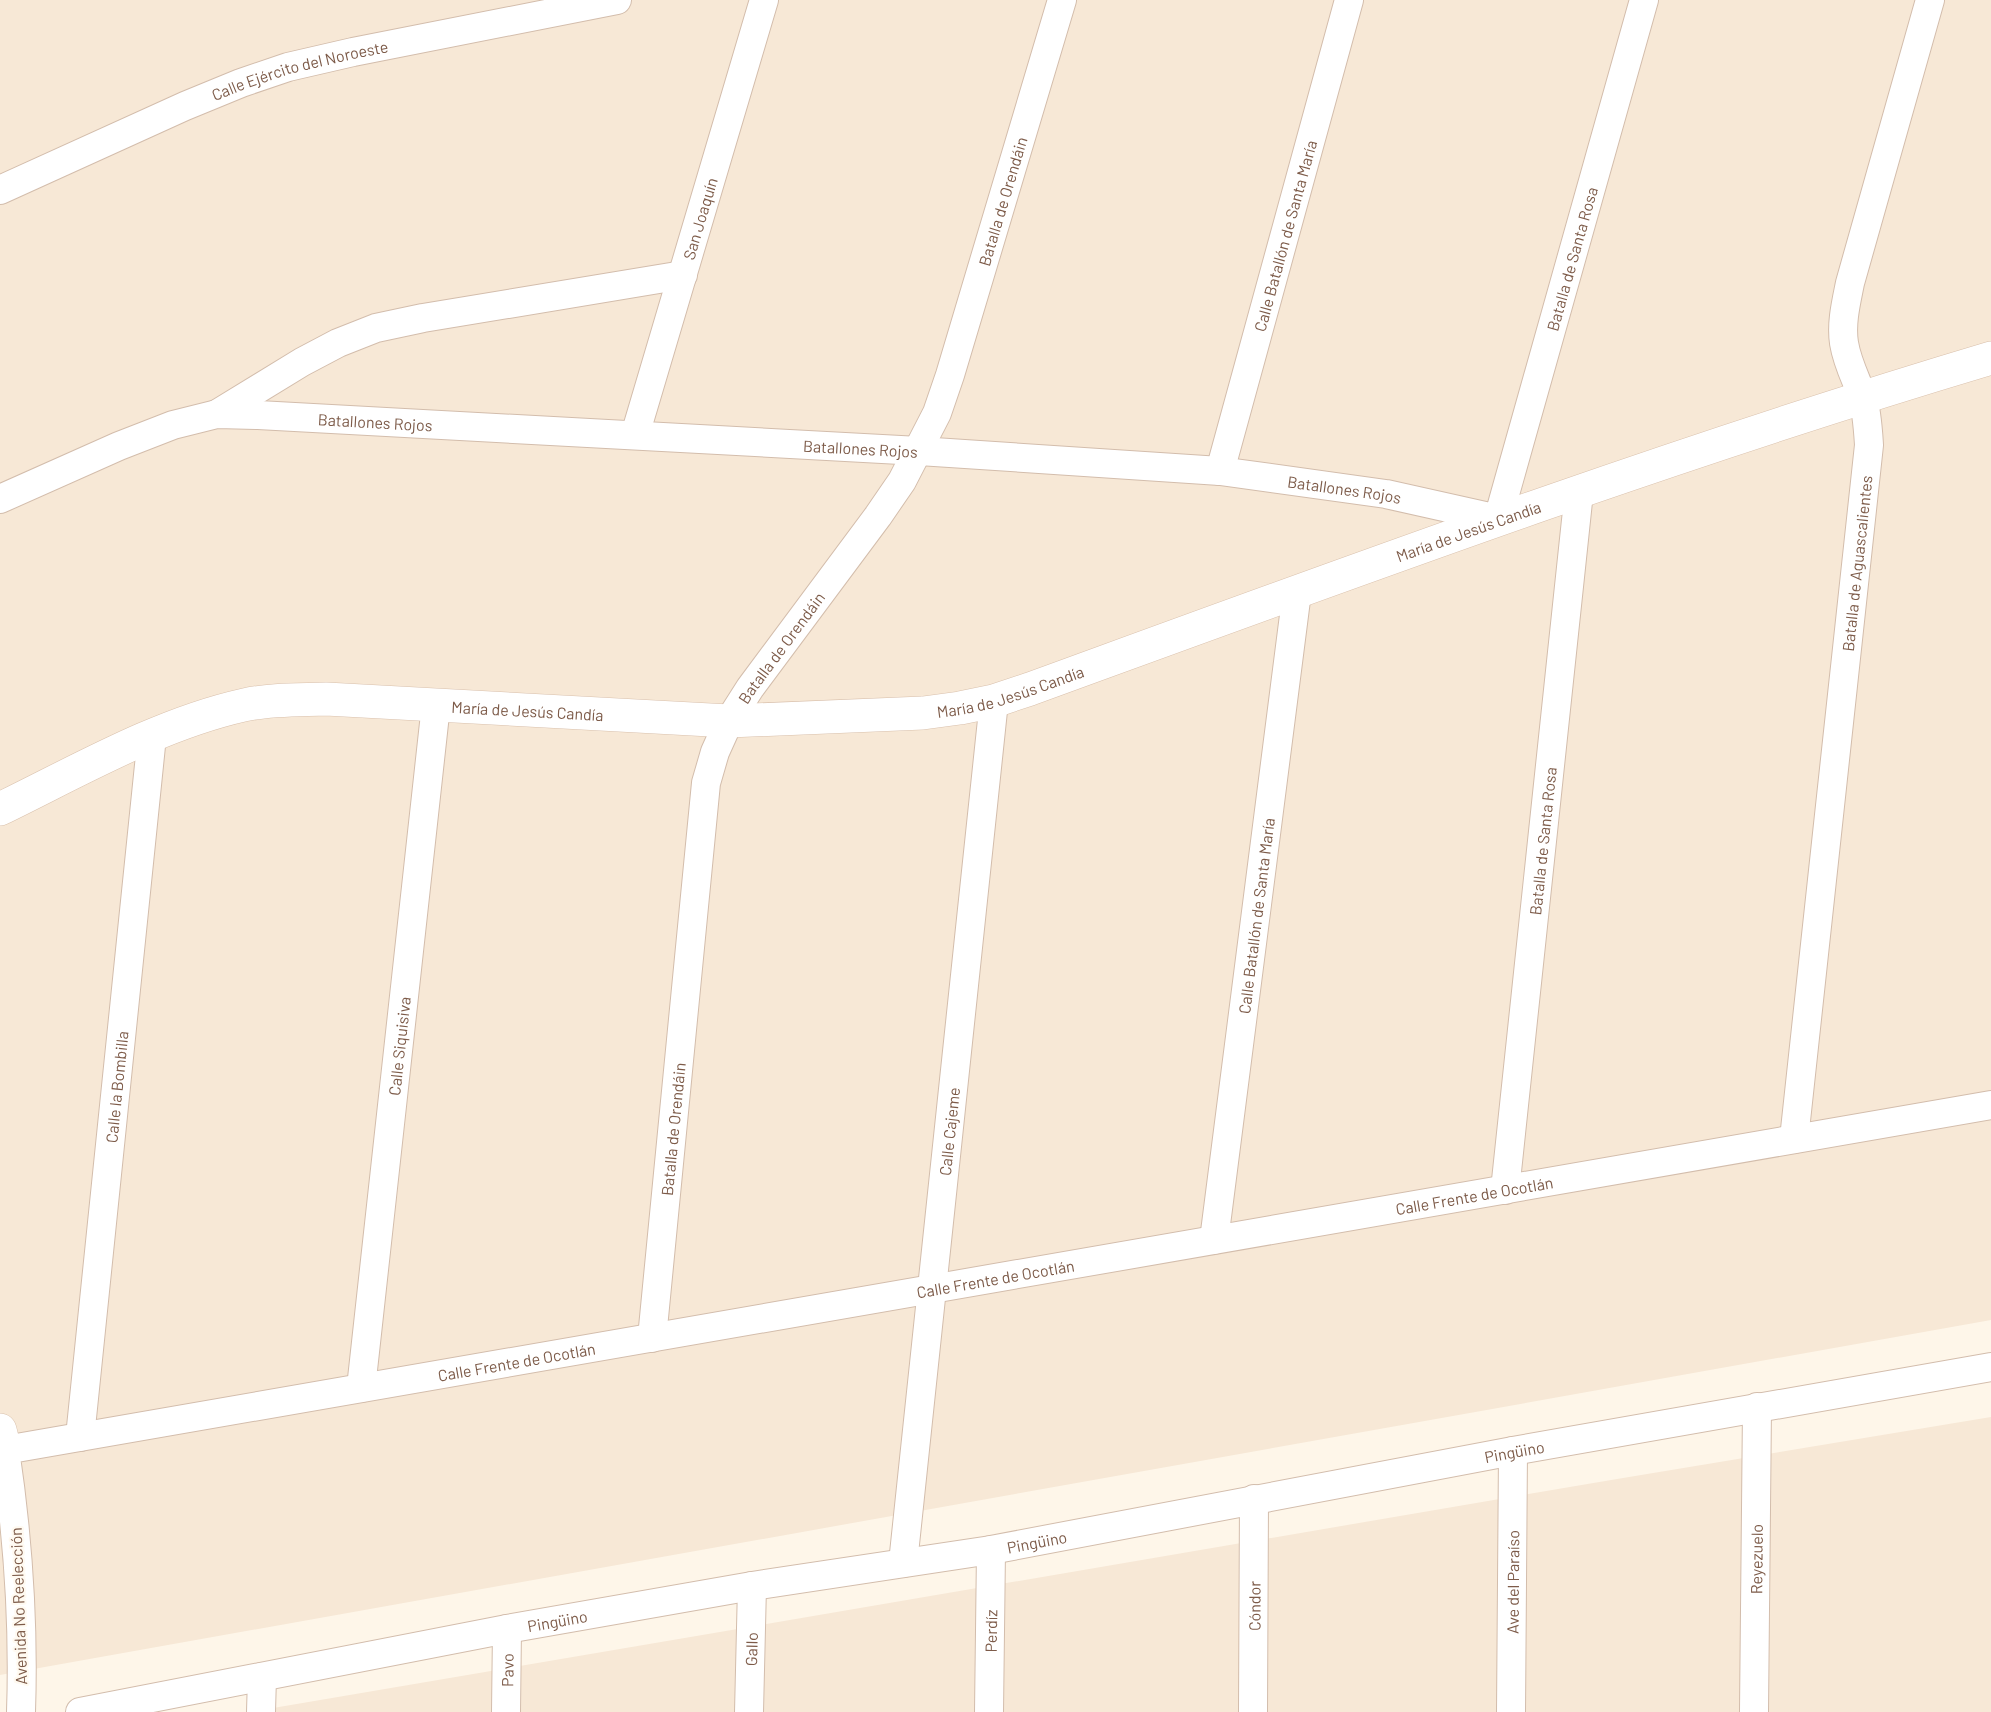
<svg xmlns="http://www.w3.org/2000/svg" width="1991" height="1712" font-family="Barlow,sans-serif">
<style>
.residential{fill:#f7e8d6}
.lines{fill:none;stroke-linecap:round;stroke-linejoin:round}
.street-casing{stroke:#d3bdac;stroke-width:30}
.secondary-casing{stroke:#d9c0ac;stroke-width:34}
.street{stroke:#fff;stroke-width:28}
.secondary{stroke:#fff;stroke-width:33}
.labels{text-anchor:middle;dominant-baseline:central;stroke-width:4.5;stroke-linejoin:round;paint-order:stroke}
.street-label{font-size:16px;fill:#7d5b49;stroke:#fffaf1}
</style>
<rect width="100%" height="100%" fill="#fef6e9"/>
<g class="residential">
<path d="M0,0H1991V1320L0,1675Z"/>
<path d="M1991,1417V1712H250L1623,1478Z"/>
</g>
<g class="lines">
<g class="street-casing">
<g id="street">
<path id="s1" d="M0,190L185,106L241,83L288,67L353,52L617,0"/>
<path d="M217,414L302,362L338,343L376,328L423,318L683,275"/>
<path id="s2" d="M635,435L764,0"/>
<path id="s3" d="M1220,471L1349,0"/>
<path id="s4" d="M0,499L119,446L173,425L217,414L258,415L919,451L1220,471L1386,494L1498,519L1644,0"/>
<path id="s5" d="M1794,1139L1869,445C1868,429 1867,411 1862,395C1855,377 1847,362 1844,343C1841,323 1846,303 1850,283L1930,0"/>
<path id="s6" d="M1505,1190L1579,492"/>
<path id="s7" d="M1214,1240L1297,592"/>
<path id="s8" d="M652,1338L706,783L715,752L729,721L750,688L878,516L902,481L937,413L950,375L1062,0"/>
<path id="s9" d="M361,1388L436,705"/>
<path id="s10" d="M80,1437L152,736"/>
<path id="s11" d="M903,1563L994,701"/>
<path id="s12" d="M21,1712C24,1624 18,1537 5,1450L1991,1105"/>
<path id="s13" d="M80,1712L507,1629L752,1586L991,1550L1513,1451L1991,1367"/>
<path d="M261,1712L262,1677"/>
<path id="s14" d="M506,1712L507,1629"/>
<path id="s15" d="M749,1712L752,1586"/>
<path id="s16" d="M989,1712L991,1550"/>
<path id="s17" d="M1253,1712L1254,1499"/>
<path id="s18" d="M1511,1712L1513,1451"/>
<path id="s19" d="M1754,1712L1757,1407"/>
</g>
</g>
<g class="secondary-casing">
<g id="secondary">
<path id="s20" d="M0,809C78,771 159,724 244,705C271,699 299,700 326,699L729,721L923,713L960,708L994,701L1030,689C1348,573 1666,455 1991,358"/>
<path d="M0,1430L5,1450L0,1451"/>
</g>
</g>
<use href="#street" class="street"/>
<use href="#secondary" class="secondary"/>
</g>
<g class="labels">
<g class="street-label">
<text stroke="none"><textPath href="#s1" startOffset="324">Calle Ejército del Noroeste</textPath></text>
<text stroke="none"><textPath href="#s8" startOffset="1218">Batalla de Orendáin</textPath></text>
<text stroke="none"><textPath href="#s2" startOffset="226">San Joaquín</textPath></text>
<text stroke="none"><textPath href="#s3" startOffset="244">Calle Batallón de Santa María</textPath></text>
<text stroke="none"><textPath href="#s4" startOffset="1791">Batalla de Santa Rosa</textPath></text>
<text stroke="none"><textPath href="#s4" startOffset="392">Batallones Rojos</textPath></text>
<text stroke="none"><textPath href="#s4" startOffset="878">Batallones Rojos</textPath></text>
<text stroke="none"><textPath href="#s4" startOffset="1364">Batallones Rojos</textPath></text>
<text stroke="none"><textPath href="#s20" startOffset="1522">María de Jesús Candía</textPath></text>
<text stroke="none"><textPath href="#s5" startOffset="579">Batalla de Aguascalientes</textPath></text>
<text stroke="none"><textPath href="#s8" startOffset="714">Batalla de Orendáin</textPath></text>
<text stroke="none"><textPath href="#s20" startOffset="1036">María de Jesús Candía</textPath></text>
<text stroke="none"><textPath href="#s20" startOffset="550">María de Jesús Candía</textPath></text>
<text stroke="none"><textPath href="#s6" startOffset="351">Batalla de Santa Rosa</textPath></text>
<text stroke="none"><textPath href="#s7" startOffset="327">Calle Batallón de Santa María</textPath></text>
<text stroke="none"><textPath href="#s9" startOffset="344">Calle Siquisiva</textPath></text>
<text stroke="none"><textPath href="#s10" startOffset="352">Calle la Bombilla</textPath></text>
<text stroke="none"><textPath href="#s8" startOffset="210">Batalla de Orendáin</textPath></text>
<text stroke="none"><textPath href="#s11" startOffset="434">Calle Cajeme</textPath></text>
<text stroke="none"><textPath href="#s12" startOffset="1754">Calle Frente de Ocotlán</textPath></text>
<text stroke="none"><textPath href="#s12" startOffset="1268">Calle Frente de Ocotlán</textPath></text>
<text stroke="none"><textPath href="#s12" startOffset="782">Calle Frente de Ocotlán</textPath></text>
<text stroke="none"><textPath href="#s13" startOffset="1458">Pingüino</textPath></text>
<text stroke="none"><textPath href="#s13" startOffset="972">Pingüino</textPath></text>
<text stroke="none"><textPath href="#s19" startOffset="153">Reyezuelo</textPath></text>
<text stroke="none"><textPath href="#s18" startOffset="130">Ave del Paraíso</textPath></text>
<text stroke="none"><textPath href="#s17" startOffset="106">Cóndor</textPath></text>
<text transform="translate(18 1606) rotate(-92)">Avenida No Reelección</text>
<text stroke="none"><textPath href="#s13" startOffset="486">Pingüino</textPath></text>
<text stroke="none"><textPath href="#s16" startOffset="81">Perdíz</textPath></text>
<text stroke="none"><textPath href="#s15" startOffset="63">Gallo</textPath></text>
<text stroke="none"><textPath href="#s14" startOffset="42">Pavo</textPath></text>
</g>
</g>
</svg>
